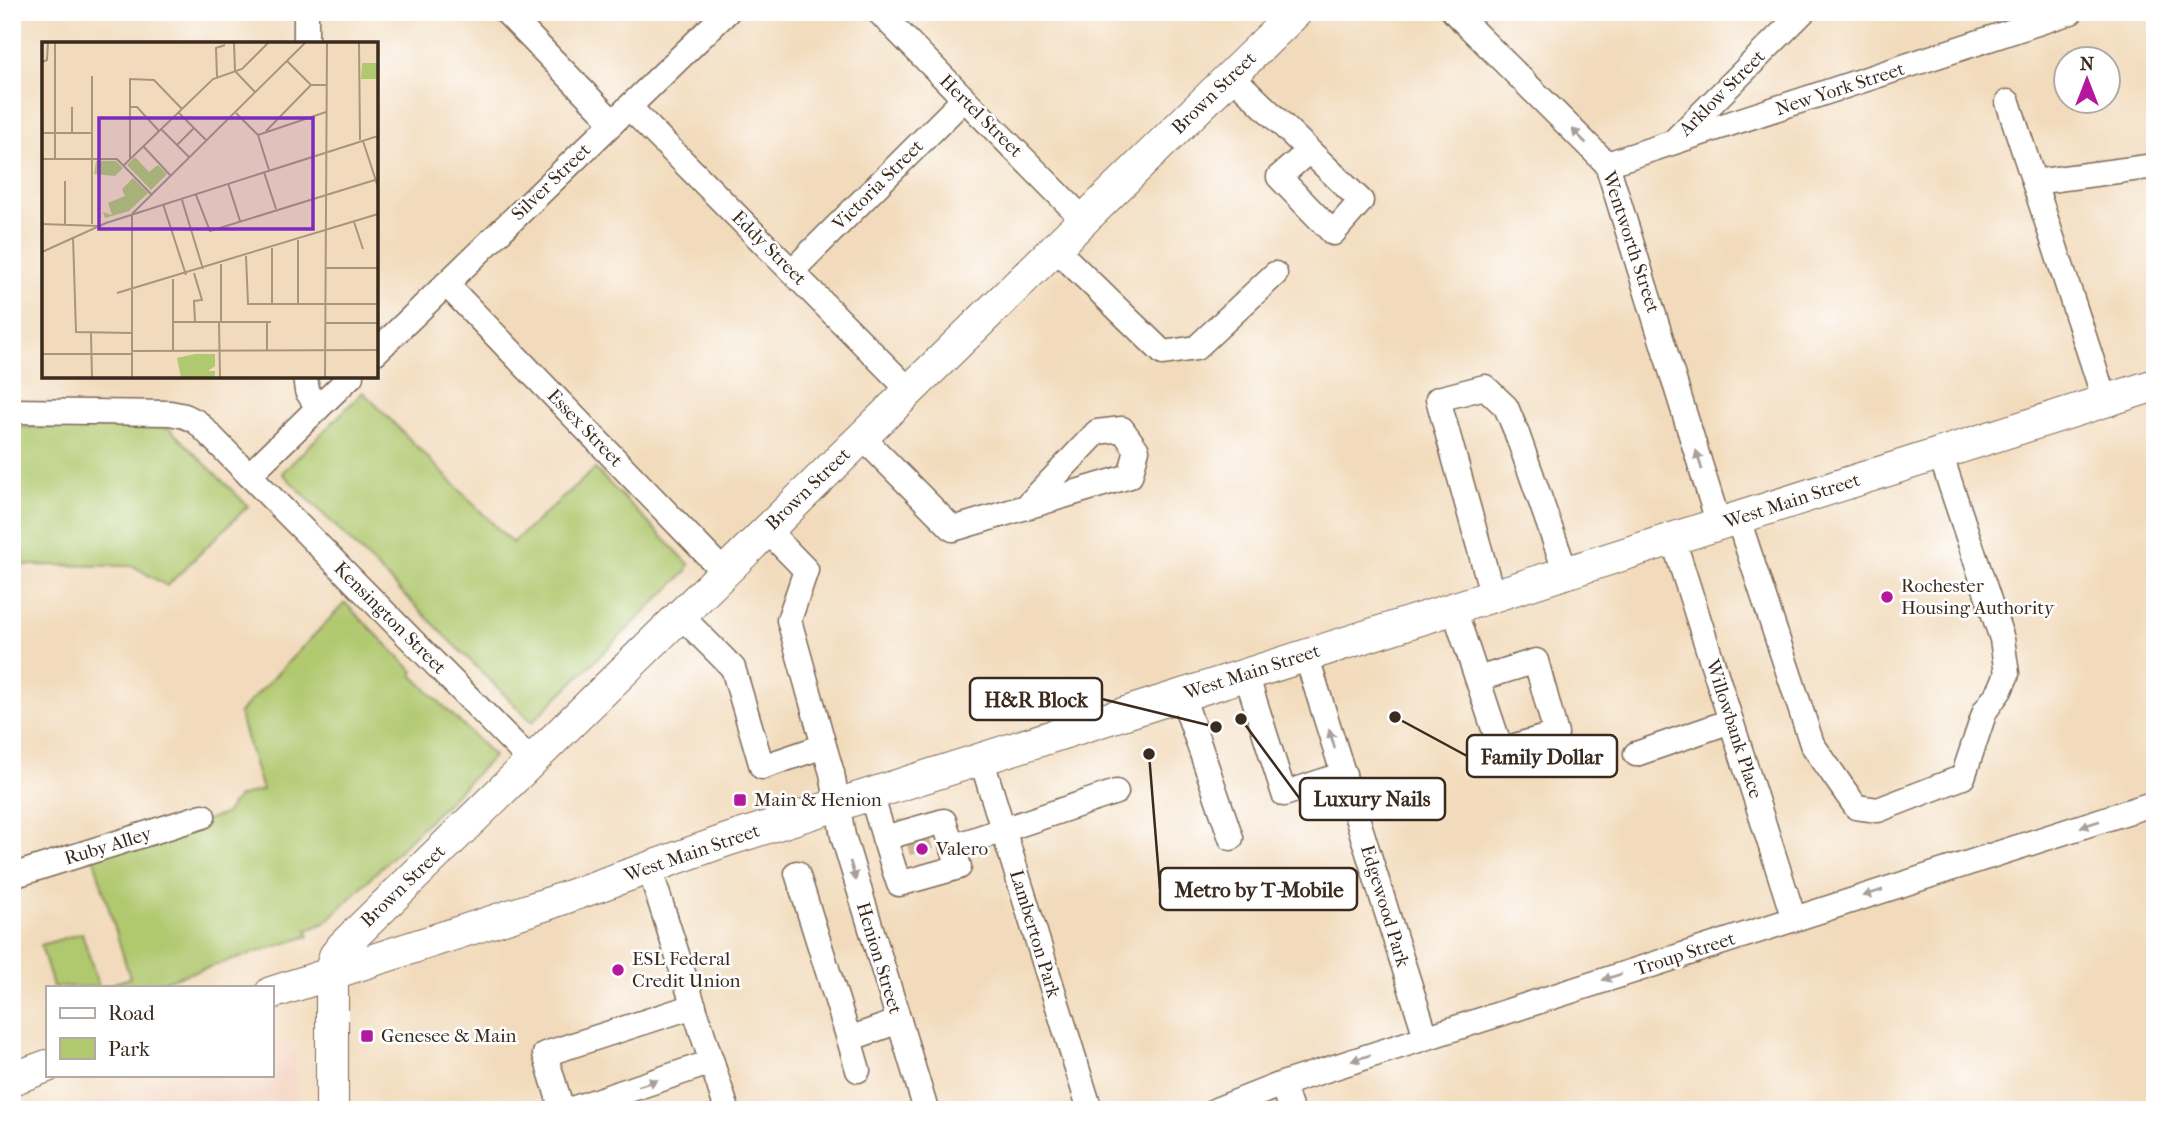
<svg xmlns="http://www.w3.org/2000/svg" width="2167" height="1122" font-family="'IM FELL French Canon',serif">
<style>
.built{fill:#f4d3c0}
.green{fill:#b0c86e;stroke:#767946;stroke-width:2}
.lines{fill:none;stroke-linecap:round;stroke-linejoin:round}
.minor-tunnel{stroke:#cdb89c;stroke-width:24;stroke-dasharray:24 12;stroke-linecap:butt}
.minor-casing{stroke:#7b6855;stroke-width:27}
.major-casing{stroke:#7b6855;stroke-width:34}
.minor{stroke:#fff;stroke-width:24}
.major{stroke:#fff;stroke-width:32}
.oneway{fill:#a79f9a}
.poi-dot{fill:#b5179e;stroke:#fff;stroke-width:2.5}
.labels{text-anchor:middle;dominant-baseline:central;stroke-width:5;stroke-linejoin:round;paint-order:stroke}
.street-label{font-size:19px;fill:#3b2a1e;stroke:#fff}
.poi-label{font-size:19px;fill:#3b2a1e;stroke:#fff;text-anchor:start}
.inset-road{fill:none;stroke:#a9947d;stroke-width:2}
.view{fill:#7b2cbf;fill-opacity:0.15;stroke:#7b2cbf;stroke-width:3.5}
.inset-edge{fill:none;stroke:#3b2a1e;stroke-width:3.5}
.leader{fill:none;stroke:#3b2a1e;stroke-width:2.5}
.callout-dot{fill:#3b2a1e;stroke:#fff;stroke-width:2.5}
.callout{fill:#fff;stroke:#3b2a1e;stroke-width:2.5}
.callout-label{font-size:21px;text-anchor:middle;font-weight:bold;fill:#3b2a1e}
</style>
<rect width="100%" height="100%" fill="#fff"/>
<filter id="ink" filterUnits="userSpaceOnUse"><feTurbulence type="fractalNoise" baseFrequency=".0143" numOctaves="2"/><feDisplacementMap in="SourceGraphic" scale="14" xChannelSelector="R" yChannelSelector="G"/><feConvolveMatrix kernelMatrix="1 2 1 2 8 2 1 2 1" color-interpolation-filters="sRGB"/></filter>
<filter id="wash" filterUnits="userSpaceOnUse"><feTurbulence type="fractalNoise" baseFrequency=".00686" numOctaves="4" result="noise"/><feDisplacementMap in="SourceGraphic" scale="28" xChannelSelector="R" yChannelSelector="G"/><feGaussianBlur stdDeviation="1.57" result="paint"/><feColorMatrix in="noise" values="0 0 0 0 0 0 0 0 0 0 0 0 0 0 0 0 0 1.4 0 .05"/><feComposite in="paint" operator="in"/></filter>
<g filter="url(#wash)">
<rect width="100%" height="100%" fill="#f2dbbc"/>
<path class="built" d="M284,1043L292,1045L296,1055V1110H60L178,1075H271V1047Z"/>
<g class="green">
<path d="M363,392L512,543L595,469L689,564L687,571L532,722L282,473Z"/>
<path d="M12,427L169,428L248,506L167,586L133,566L12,565Z"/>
<path d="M345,603L414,672L412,675L494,756L325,923L307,930L309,936L145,987H102L130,978L93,856L225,814L238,797L262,790L239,713Z"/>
<path d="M82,933L99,987H53L41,945Z"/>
</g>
</g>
<g filter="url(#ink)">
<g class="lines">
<path class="minor-tunnel" d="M915,829L928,876"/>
<g class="minor-casing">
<g id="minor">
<path d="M506,12L613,122"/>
<path d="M879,12L1084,220"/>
<path d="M1454,12L1607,164L1719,525"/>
<path d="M306,44V12"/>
<path d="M1231,75L1361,201L1333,233L1279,177L1309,151"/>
<path d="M2008,102L2105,401"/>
<path d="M629,107L909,390"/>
<path d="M1675,140L1803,12"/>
<path d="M1607,164L2071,12"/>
<path d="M2034,182L2155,166"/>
<path d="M1055,248L1163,353L1196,348L1275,274"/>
<path d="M792,271L964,99"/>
<path d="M446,284L724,572"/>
<path d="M376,352L727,12"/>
<path d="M305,376L307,391L318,408"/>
<path d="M12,411L170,413L185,416L197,422L531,761"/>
<path d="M862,437L953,529L1130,476L1137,450L1122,429L1097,432L1026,507"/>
<path d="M249,475L351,376"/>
<path d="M1738,519L1812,744L1856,807L1878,810L1963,777L1985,711L2000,690L2007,674L2002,639L1940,453"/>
<path d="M767,530L806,570L789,620L824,746"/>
<path d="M1673,539L1794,919"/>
<path d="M1493,597L1438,399L1485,387L1506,407L1516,431L1566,573"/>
<path d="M1454,609L1501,750L1556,734L1536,661L1478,679"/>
<path d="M680,615L733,668L762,767L824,746L832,773L843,836L926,1110"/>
<path d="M1306,655L1426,1037"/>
<path d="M1246,674L1284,794L1344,774"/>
<path d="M1182,695L1231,838"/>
<path d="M1636,754L1731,721"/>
<path d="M981,758L1090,1110"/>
<path d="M871,794C880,824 889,854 899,884L959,867L944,821L884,838"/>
<path d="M952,847L1116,792"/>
<path d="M649,867L727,1110"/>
<path d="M797,873L849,1039L899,1021"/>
<path d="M12,876L203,816"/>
<path d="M849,1039L858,1070"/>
<path d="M1282,1084L1291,1110"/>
<path d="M562,1110L545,1054L694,1006"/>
<path d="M569,1110L712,1062"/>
<path d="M1216,1110L1282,1084L2155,803"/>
</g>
</g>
<g class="major-casing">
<g id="major">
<path d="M271,993L550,903L727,840L2155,385"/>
<path d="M12,1079L47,1066"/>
<path d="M332,1110V967L335,956L342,947L1296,12"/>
</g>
</g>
<use href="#minor" class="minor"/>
<use href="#major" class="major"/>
</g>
<defs><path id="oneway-solid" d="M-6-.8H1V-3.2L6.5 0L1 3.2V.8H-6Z" transform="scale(1.75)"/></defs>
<g class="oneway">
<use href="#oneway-solid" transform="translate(1579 136) rotate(-135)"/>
<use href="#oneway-solid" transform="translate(1699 460) rotate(-107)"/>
<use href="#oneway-solid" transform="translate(1332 739) rotate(-107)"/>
<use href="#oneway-solid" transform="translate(2090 824) rotate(162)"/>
<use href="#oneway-solid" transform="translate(853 871) rotate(73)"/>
<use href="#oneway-solid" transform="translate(1873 893) rotate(162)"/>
<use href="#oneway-solid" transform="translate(1612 977) rotate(162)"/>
<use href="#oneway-solid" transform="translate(1361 1058) rotate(162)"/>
<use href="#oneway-solid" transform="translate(648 1083) rotate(-18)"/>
</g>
</g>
<g class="poi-dot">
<circle cx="1887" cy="597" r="7"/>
<rect x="733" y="793" width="14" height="14" rx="3.5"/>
<circle cx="922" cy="849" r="7"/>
<circle cx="618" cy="970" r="7"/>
<rect x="360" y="1029" width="14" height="14" rx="3.5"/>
</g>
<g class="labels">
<g class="street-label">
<text transform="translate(1840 89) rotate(-18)">New York Street</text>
<text transform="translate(1214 93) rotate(-44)">Brown Street</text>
<text transform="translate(1722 93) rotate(-45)">Arklow Street</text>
<text transform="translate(981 116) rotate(45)">Hertel Street</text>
<text transform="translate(551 182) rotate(-44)">Silver Street</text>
<text transform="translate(878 185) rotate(-45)">Victoria Street</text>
<text transform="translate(1631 242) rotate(72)">Wentworth Street</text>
<text transform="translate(769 248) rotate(45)">Eddy Street</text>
<text transform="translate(585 428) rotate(46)">Essex Street</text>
<text transform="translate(808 489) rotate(-44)">Brown Street</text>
<text transform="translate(1792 501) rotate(-18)">West Main Street</text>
<text transform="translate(390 618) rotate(45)">Kensington Street</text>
<text transform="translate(1252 672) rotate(-18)">West Main Street</text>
<text transform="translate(1734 729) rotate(72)">Willowbank Place</text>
<text transform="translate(108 846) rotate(-17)">Ruby Alley</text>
<text transform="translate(692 853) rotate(-19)">West Main Street</text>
<text transform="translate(403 886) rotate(-44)">Brown Street</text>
<text transform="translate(1385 906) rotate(73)">Edgewood Park</text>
<text transform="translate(1035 934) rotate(73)">Lamberton Park</text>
<text transform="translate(1685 954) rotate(-18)">Troup Street</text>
<text transform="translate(879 958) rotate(73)">Henion Street</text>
</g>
<g class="poi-label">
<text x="1901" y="586">Rochester<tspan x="1901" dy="22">Housing Authority</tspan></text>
<text x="754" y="800">Main &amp; Henion</text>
<text x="936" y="849">Valero</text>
<text x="632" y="959">ESL Federal<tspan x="632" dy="22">Credit Union</tspan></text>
<text x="381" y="1036">Genesee &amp; Main</text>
</g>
</g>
<g transform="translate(42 42)">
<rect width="336" height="336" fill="#f2dbbc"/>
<path d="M336,21V37H319L320,21ZM93,115L107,130L116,123L125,132L109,148L85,123ZM74,119L81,126L73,134L52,132L54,119ZM91,136L106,151L87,169L63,176L61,170L70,173L66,161L83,154L80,147ZM153,312H173V324L166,329H173V336H139L135,316Z" fill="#b0c86e"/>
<path class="inset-road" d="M192,0L193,29L213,50M317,0L318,98M245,19L269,43H284M0,20L5,18L6,0M50,34V182M175,35L174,6L183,3M88,36V117M88,37L112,38L140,67M30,65V91M87,65H95L117,89M136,70L164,98M194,71L216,93L227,128M119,87L147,115M224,89L269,43M0,91H50M216,93L284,70M321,99L336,145M135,103L152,86M101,104L128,133M0,117H75L109,152M13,117V0M82,123L171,37L200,27L227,0M222,130L234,167M186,141L198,179M154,153L168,189L336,137M140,158L161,227M121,162L144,233M90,172L264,0M90,172V336M312,180L321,207M0,182L56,184M23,182V139M31,195L34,290L90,291M256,198V262M230,206V262M0,210L64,181L336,94M204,214L206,262H336M179,222V280M283,226H336M152,231L160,258L152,259L153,280M131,237V309M75,251L336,172M131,280H229M177,280L178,336M283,281H336M49,291L50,336M90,309L336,308M225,309V280M0,312H90M283,336L285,0"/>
<path class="view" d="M57,76H271V187H57Z"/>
<rect width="336" height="336" class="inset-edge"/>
</g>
<path class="leader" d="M1216 727L1102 699M1395 717L1467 756M1241 719L1300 799M1149 754L1160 889"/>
<g class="callout-dot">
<circle cx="1216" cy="727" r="7"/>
<circle cx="1395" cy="717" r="7"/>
<circle cx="1241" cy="719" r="7"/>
<circle cx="1149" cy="754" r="7"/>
</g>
<g class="callout">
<rect x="970" y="678" width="132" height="42" rx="7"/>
<rect x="1467" y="735" width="150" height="42" rx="7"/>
<rect x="1300" y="778" width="145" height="42" rx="7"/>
<rect x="1160" y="868" width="197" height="42" rx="7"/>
</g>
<g class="callout-label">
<text x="1036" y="707">H&amp;R Block</text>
<text x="1542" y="764">Family Dollar</text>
<text x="1372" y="806">Luxury Nails</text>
<text x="1259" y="897">Metro by T-Mobile</text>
</g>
<rect width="2167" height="1122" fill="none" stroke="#fff" stroke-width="42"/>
<rect x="46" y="986" width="228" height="91" fill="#ffffff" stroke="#b1aaa5" stroke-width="2"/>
<rect x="60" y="1008" width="35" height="10" fill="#ffffff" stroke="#b1aaa5" stroke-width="2"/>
<text x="108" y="1020" font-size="21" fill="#3b2a1e">Road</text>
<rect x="60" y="1038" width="35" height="21" fill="#b0c86e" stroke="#b1aaa5" stroke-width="2"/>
<text x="108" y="1056" font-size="21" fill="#3b2a1e">Park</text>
<g transform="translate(2087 80)"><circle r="33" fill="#ffffff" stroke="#b1aaa5" stroke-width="2"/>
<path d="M0-5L12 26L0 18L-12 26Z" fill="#b5179e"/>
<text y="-10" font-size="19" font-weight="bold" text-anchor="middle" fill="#3b2a1e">N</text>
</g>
</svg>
